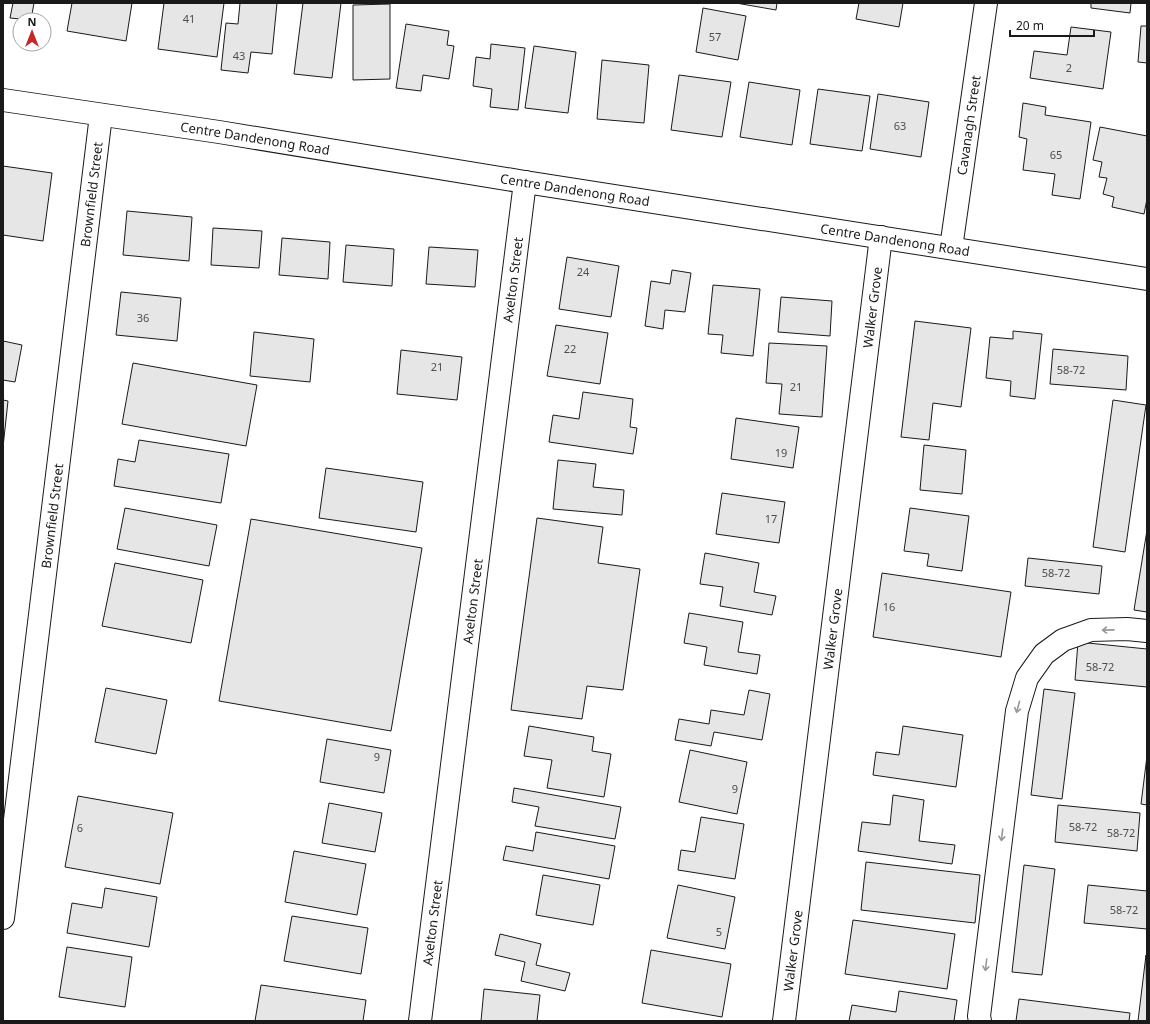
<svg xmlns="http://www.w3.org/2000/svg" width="1150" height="1024" font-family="'Noto Sans',sans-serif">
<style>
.building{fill:#e6e6e6;stroke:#1a1a1a}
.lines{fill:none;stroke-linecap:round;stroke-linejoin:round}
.minor-casing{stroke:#1a1a1a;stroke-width:24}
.major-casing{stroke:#1a1a1a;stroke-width:24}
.minor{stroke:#fff;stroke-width:22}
.major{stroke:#fff;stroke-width:22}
.oneway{stroke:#989898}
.labels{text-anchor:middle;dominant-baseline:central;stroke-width:3;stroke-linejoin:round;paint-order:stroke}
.number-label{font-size:11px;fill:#4d4d4d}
.street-label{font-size:13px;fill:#1a1a1a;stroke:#fff}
</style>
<rect width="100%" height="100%" fill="#fff"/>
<g class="building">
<path d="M13,3H34L31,20L10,18Z"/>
<path d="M72,3H132L126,41L67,31Z"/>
<path d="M164,3H224L217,57L158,49Z"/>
<path d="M240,3H277L272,54L251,52L248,73L221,70L226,23L238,24Z"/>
<path d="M303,3H341L332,78L294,74Z"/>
<path d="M736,3H777L776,10Z"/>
<path d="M859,3H903L899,27L856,19Z"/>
<path d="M1091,3H1131L1130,13L1091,8Z"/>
<path d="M390,4V79L353,80V5Z"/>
<path d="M703,8L746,16L738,60L696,52Z"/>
<path d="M406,24L449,31L447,45L454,46L449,79L423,75L421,91L396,88Z"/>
<path d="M1141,26H1147V63L1138,62Z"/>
<path d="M1071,27L1111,32L1103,89L1030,78L1034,51L1067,55Z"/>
<path d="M491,44L525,48L518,110L490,107L492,89L473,86L476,57L490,59Z"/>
<path d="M534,46L576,52L568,113L525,108Z"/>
<path d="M602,60L649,65L644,123L597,119Z"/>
<path d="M679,75L731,82L722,137L671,130Z"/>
<path d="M749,82L800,90L792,145L740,137Z"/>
<path d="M818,89L870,96L862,151L810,144Z"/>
<path d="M878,94L929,102L921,157L870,149Z"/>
<path d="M1023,103L1046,107L1045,115L1091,122L1080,199L1052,195L1055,174L1023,170L1027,139L1019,137Z"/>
<path d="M1100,127L1147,136V199L1144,214L1112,207L1114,197L1103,194L1107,178L1099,177L1102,162L1093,160Z"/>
<path d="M3,166L52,173L43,241L3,235Z"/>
<path d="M127,211L192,217L189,261L123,255Z"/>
<path d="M213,228L262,231L259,268L211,265Z"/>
<path d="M282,238L330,242L328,279L279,275Z"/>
<path d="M346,245L394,249L392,286L343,282Z"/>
<path d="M429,247L478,250L475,287L426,284Z"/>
<path d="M567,257L619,266L611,317L559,309Z"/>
<path d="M672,270L691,273L685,312L665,310L663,329L645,326L651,281L670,284Z"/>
<path d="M713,285L760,289L753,356L721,353L723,335L708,334Z"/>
<path d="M121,292L181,298L177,341L116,335Z"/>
<path d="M781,297L832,301L830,336L778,332Z"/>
<path d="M915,321L971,328L961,407L933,403L929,440L901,437Z"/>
<path d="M556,325L608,333L600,384L547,376Z"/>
<path d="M1013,331L1042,334L1035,399L1010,396L1011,381L986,378L990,337L1013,339Z"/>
<path d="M254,332L314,339L310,382L250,376Z"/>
<path d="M3,341L22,345L15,382L3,380Z"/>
<path d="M769,343L827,346L822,417L779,414L782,384L766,383Z"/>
<path d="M1053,349L1128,356L1126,390L1050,384Z"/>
<path d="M401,350L462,357L457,400L397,394Z"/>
<path d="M133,363L257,385L246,446L122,424Z"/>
<path d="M583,392L633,399L630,427L637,428L633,454L549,442L553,415L579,419Z"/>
<path d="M3,400L8,401L3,447Z"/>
<path d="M1113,400L1146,405L1125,552L1093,547Z"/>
<path d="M736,418L799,427L793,468L731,459Z"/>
<path d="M139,440L229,454L221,503L114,486L118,459L135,462Z"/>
<path d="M924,445L966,450L962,494L920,490Z"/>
<path d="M558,460L596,464L593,487L624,490L622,515L553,509Z"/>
<path d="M326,468L423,482L416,532L319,518Z"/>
<path d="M722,493L785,502L779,543L716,534Z"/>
<path d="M125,508L217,525L209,566L117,549Z"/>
<path d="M910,508L969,516L962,571L927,566L929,554L904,551Z"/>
<path d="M537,518L603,527L598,563L640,569L623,690L587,686L582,719L511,710Z"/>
<path d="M251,519L422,548L391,731L219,701Z"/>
<path d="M1147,530V612L1134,610Z"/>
<path d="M705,553L759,563L754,592L776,596L772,615L720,606L723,587L700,584Z"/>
<path d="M1028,558L1102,566L1099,594L1025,586Z"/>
<path d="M115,563L203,580L191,643L102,626Z"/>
<path d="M882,573L1011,592L1001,657L873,637Z"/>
<path d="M689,613L743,622L738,652L760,655L757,674L704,665L707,647L684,643Z"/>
<path d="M1078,642L1147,649V687L1075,680Z"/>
<path d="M106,688L167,700L156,754L95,742Z"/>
<path d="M1044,689L1075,693L1062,799L1031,795Z"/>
<path d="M749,690L770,694L762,740L714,732L711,746L675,740L679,719L709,724L711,710L744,715Z"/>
<path d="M529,726L594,737L592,751L611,754L604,797L547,788L552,760L524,756Z"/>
<path d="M903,726L963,735L956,787L873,775L876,752L899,755Z"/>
<path d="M327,739L391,750L384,793L320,782Z"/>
<path d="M690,750L747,762L737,814L679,802Z"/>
<path d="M1147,756V805L1141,804Z"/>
<path d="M514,788L621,807L615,839L535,826L539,807L512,802Z"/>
<path d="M893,795L924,800L919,841L955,845L952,864L858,851L862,822L890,825Z"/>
<path d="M78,796L173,813L160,884L65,867Z"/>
<path d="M329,803L382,813L375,852L322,843Z"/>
<path d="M1058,805L1140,813L1137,851L1055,842Z"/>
<path d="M701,817L744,824L735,879L678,870L681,850L695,852Z"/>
<path d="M536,832L615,846L609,879L503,860L506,846L533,851Z"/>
<path d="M294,851L366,864L357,915L285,902Z"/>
<path d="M866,862L980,875L975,923L861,910Z"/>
<path d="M1024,865L1055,869L1042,975L1012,972Z"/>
<path d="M543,875L600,885L593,925L536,915Z"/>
<path d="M678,885L735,897L725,949L667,938Z"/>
<path d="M1088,885L1147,891V929L1084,923Z"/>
<path d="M105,888L157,897L149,947L67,933L72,903L102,908Z"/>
<path d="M292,916L368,928L361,974L284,961Z"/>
<path d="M853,920L955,934L947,989L845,974Z"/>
<path d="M500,934L541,944L536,965L570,973L565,991L521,981L525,962L495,955Z"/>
<path d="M67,947L132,957L125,1007L59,997Z"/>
<path d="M651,950L731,964L722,1017L642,1003Z"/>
<path d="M1146,955L1147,1021H1138Z"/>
<path d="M261,985L366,1000L363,1021H255Z"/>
<path d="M484,989L540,995L537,1021H481Z"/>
<path d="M899,991L957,1000L954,1021H849L852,1005L896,1012Z"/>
<path d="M1019,999L1130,1013L1129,1021H1016Z"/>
</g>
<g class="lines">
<g class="minor-casing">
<g id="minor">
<path id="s1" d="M951,248L986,3"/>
<path id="s2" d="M3,918L101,115"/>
<path id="s3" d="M420,1021L525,182"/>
<path id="s4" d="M784,1021L881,237"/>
<path d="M980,1021L979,1016L1017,711L1027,678L1044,654L1063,640L1091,630L1127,629L1147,631"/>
</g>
</g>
<g class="major-casing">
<g id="major">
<path id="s5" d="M3,100L219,132L525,182L1147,279"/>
</g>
</g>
<use href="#minor" class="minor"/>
<use href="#major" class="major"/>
</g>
<defs><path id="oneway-shaft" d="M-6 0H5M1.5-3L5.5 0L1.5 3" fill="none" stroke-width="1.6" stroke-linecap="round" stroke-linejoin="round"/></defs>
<g class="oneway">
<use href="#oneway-shaft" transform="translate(1108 630) rotate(179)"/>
<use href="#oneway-shaft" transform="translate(1018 707) rotate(105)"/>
<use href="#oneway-shaft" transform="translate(1002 835) rotate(97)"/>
<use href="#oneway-shaft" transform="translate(986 965) rotate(97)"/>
</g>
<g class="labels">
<g class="number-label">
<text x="189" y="18">41</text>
<text x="715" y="36">57</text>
<text x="239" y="55">43</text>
<text x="1069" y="67">2</text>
<text x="900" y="125">63</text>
<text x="1056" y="154">65</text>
<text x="583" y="271">24</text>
<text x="143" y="317">36</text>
<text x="570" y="348">22</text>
<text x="437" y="366">21</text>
<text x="1071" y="369">58-72</text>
<text x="796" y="386">21</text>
<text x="781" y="452">19</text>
<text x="771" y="518">17</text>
<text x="1056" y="572">58-72</text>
<text x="889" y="606">16</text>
<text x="1100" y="666">58-72</text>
<text x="377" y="756">9</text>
<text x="735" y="788">9</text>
<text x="1083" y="826">58-72</text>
<text x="80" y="827">6</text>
<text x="1121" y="832">58-72</text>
<text x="1124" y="909">58-72</text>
<text x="719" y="931">5</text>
</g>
<g class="street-label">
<text stroke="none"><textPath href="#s1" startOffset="124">Cavanagh Street</textPath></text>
<text stroke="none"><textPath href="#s5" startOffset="255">Centre Dandenong Road</textPath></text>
<text stroke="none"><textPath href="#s5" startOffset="579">Centre Dandenong Road</textPath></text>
<text stroke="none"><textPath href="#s2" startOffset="729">Brownfield Street</textPath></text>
<text stroke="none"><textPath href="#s5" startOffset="903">Centre Dandenong Road</textPath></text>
<text stroke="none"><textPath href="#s3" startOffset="747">Axelton Street</textPath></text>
<text stroke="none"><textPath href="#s4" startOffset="719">Walker Grove</textPath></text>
<text stroke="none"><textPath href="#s2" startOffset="405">Brownfield Street</textPath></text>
<text stroke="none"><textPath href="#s3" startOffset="423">Axelton Street</textPath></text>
<text stroke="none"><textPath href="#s4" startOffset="395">Walker Grove</textPath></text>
<text stroke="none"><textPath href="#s3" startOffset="99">Axelton Street</textPath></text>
<text stroke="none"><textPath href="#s4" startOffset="71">Walker Grove</textPath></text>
</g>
</g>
<rect width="1150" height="1024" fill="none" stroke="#1a1a1a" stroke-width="8"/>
<g transform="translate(32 32)"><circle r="19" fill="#ffffff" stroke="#a3a3a3"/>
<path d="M0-3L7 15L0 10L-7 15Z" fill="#c62828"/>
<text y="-6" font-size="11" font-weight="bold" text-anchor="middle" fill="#1a1a1a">N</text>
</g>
<path d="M1010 30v6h84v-6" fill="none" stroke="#1a1a1a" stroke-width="2"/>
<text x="1016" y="30" font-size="12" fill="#1a1a1a" stroke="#ffffff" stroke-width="3" paint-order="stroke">20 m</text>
</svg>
